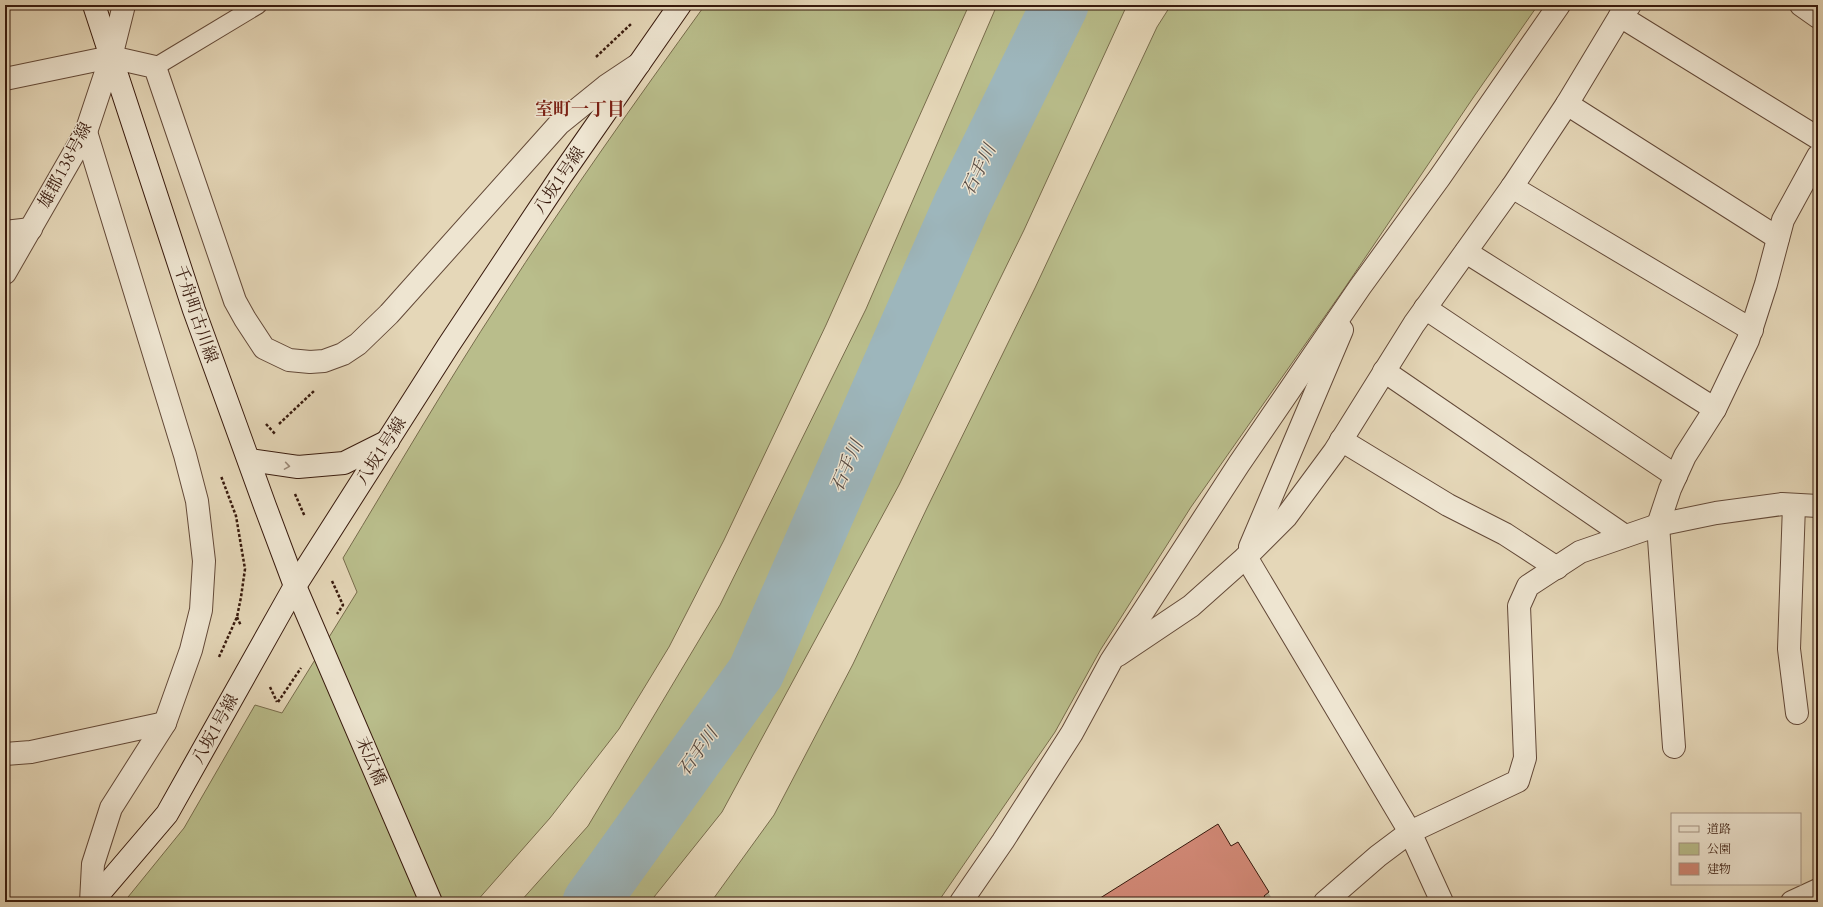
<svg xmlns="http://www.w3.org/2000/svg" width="1823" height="907" font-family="Cardo,'Noto Serif JP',serif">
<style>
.green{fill:#b9bd8b;stroke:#786c4c}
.shadow{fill:#0003}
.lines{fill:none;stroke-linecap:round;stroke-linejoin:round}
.river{stroke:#9db6bc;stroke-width:57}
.building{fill:#cf8774;stroke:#381a0d}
.lane-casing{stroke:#634938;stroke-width:19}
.street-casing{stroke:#634938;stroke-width:24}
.secondary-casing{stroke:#381a0d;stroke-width:24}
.path{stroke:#381a0d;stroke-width:2.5;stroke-dasharray:3 2;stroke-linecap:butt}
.lane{stroke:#eee5d1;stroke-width:17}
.street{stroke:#eee5d1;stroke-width:22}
.secondary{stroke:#eee5d1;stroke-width:22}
.oneway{stroke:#9c8a79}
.labels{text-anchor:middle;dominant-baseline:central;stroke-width:3;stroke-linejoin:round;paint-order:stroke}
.street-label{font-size:17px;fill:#381a0d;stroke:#eee5d1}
.neighbourhood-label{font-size:18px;font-weight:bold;fill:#7a1f14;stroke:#eee5d1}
.water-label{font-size:18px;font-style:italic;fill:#564942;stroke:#eee5d1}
</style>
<rect width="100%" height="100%" fill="#e5d7b8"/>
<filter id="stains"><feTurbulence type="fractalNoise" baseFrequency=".005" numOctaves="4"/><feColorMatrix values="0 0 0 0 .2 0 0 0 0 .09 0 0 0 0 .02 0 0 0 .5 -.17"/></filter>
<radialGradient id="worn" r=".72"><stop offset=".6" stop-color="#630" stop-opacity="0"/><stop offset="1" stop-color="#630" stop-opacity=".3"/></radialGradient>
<g class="green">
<path d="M705,5H969L826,325L724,540L669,647L619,729L550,818L476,902H124L184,828L255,705L282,713L357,592L343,558C395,472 446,384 501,300C566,199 635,102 705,5Z"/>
<path d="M997,5H1127L1024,230L899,485L722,812L650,902H520L588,826L720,605L866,309Z"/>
<path d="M1171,5H1538L1475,95L1344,289L1191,507L1101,649L1055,732L938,902H711L774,815L853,664L927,508L1035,288L1157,27Z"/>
</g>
<path class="shadow" d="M1231,847L1268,892L1274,902H1100Z"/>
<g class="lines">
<path class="river" d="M591,902L756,672L962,204L1060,5"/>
</g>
<path class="building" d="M1218,824L1231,846L1238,842L1269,892L1264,896L1268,902H1099L1097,900Z"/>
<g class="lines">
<g class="lane-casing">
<path id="lane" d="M155,67L258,5"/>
</g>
<g class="street-casing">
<g id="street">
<path d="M1630,5L1620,16L1818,138"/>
<path d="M1801,5L1818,17"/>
<path d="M5,79L111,57L155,67L235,301L245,319L264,348L289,360L310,362L324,361L343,354L358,344L389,314L559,124L606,86L639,64"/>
<path d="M1567,104L1778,238"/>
<path d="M86,132L185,455L197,501L204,561L201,610L191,650L165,723L111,808L93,864L91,902"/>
<path d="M1512,187L1752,330"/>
<path d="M5,232L31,229"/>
<path d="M1466,252L1715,409"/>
<path d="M5,273L86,132L111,57L124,5"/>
<path d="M1425,308L1676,476"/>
<path d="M1384,371L1625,536"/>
<path d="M1341,440L1448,505L1505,534L1557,568"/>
<path d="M1794,505L1789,649L1797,713"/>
<path d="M1250,547L1342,330"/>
<path d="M1246,557L1410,832L1442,902"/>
<path d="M1118,655L1191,606L1246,557L1286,517L1334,452L1414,324L1512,187L1567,104L1620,16L1624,5"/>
<path d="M1674,747L1658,525L1670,489L1685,456L1715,409L1748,340L1766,284L1783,220L1818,156"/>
<path d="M5,754L31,752L165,723"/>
<path d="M961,902L1003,841L1072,733L1111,661L1239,464L1360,287L1440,177L1559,5"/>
<path d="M1325,902L1378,856L1410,832L1518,781L1525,758L1519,606L1528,586L1580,552L1658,525L1716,513L1782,504L1818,506"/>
<path d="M1792,902L1818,890"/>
</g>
</g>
<g class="secondary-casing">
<g id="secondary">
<path d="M94,5L194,310L265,506L295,586L431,902"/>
<path d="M249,460L298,467L344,463L388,441"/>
<path d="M92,902L167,814L295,586L448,346L561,176L680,5"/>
</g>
</g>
<g class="path">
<path d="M596,57L631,24"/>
<path d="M266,424L276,435"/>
<path d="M279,424L315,390"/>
<path d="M295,494L305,517"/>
<path d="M332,581L343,605L337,614"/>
<path d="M237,617L241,626"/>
<path d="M219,657L237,617L241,597L245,569L236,516L221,476"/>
<path d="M270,687L277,702"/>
<path d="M278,702L301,668"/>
</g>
<use href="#lane" class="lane"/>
<use href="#street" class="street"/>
<use href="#secondary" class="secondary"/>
</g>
<defs><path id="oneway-chevron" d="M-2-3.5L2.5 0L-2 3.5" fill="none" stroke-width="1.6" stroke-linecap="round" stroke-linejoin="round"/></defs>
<use class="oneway" href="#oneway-chevron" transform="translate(287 466) rotate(9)"/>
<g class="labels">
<g class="street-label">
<text transform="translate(65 165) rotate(-62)">雄郡138号線</text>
<text transform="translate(559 180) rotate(-56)">八坂1号線</text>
<text transform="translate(196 314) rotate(71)">千舟町古川線</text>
<text transform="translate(381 451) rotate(-57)">八坂1号線</text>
<text transform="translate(215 729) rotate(-61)">八坂1号線</text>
<text transform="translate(371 761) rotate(67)">末広橋</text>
</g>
<g class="neighbourhood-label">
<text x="580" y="109">室町一丁目</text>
</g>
<g class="water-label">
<text transform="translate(979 170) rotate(-64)">石手川</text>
<text transform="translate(847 466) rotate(-66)">石手川</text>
<text transform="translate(698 752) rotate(-54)">石手川</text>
</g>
</g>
<rect width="1823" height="907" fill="none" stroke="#e5d7b8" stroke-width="20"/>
<rect x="6" y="6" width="1811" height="895" fill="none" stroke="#381a0d" stroke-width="2"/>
<rect x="10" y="10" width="1803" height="887" fill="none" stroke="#381a0d"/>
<rect x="1671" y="813" width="130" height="72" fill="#eee5d1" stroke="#a59483"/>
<rect x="1679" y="826" width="20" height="6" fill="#eee5d1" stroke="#a59483"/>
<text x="1707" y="833" font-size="12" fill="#381a0d">道路</text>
<rect x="1679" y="843" width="20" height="12" fill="#b9bd8b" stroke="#a59483"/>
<text x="1707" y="853" font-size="12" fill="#381a0d">公園</text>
<rect x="1679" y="863" width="20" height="12" fill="#cf8774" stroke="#a59483"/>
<text x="1707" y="873" font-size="12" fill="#381a0d">建物</text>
<rect width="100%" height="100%" filter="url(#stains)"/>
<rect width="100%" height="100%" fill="url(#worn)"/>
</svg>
